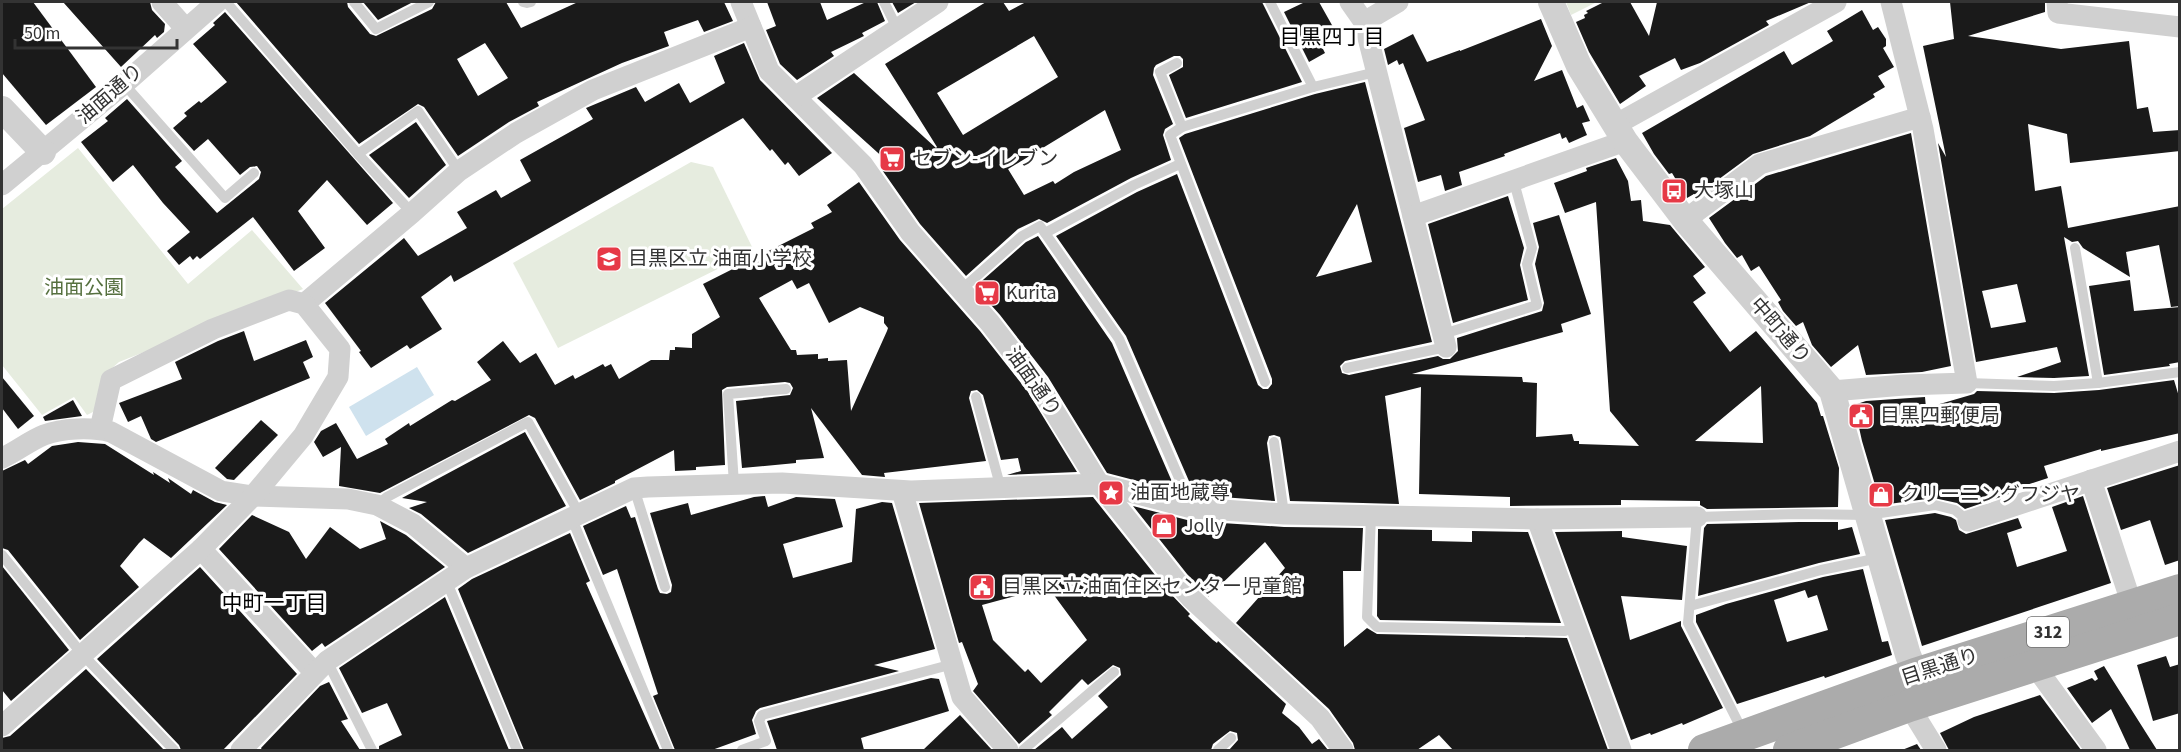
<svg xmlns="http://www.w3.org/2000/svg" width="2181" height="752" font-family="'Source Sans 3','Noto Sans JP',sans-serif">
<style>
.green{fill:#e6ecdf}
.water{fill:#cfe2ee}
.building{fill:#1a1a1a;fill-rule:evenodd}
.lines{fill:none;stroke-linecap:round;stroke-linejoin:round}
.service{stroke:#d0d0d0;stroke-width:10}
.minor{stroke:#d0d0d0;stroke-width:21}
.tertiary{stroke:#d0d0d0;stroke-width:26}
.primary{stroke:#ababab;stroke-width:32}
.labels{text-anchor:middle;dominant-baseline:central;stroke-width:6;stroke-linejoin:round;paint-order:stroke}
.shield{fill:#fff;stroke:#707070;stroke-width:1.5}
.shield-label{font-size:18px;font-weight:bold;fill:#333}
.street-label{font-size:20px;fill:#333;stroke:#fff}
.poi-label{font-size:20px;fill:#333;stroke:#fff;text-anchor:start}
.park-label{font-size:20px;fill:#56703f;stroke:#fff}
.neighbourhood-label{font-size:21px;fill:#000;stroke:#fff}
</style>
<rect width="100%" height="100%" fill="#fff"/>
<g class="green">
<path d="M1566,2H1597L1571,15Z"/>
<path d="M78,148L188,284L252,230L303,289L119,362L103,376L97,410L87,415L74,397L42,415L2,365V209Z"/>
<path d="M691,162L713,167L754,251L558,348L513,263Z"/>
</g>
<path class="water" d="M417,367L434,395L366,436L349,407Z"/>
<g class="building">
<path d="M2,2H33L96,87L46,125L2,73Z"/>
<path d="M63,2H150L152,10L165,24L164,32L157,38L155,35L121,67Z"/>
<path d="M236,2H347L348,7L370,34L376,36L432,9L436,2H506L521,28L578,2H724L733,21L704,32L698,20L664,32L669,46L622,63L537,102L539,106L509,122L458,156L424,107L418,104L359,144ZM485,43L508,78L478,96L457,59Z"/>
<path d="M363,2H413L378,20Z"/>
<path d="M767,2H820L827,20L866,2H877L885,21L862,33L864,36L831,52L834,56L797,80L780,64L766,30L776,26Z"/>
<path d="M892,2H916L898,13Z"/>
<path d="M986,2H1003L1009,11L1026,2H1262L1302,82L1186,118L1169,75L1183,67V59L1180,56H1174L1156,65L1154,68L1153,75L1173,124L1165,129L1163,135L1171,160L1131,178L1047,223L1039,219L1018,229L966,276L920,224L880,167L887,161L817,98L854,73L936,148L937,147L885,64ZM1034,36L1058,77L963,135L937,93ZM1105,110L1121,150L1074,172L1055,184L1053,181L1024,195L1008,169Z"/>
<path d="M1305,2H1319L1337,34L1326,39L1328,44L1322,47L1325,53L1309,62L1284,12Z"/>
<path d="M1604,2H1630L1649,36L1657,2H1811L1766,21L1769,25L1700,63L1681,70L1675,58L1639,76L1646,86L1620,104L1589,52L1576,22L1585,18L1584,15L1588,13L1586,11Z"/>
<path d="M1950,2H2045V12L1968,36L2061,49L2129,41L2137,109L2148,107L2153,132L2180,130V151L2070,163L2067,134L2028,124L2035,191L2061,186L2068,228L2180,206V306L2171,307L2159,245L2126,252L2130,277L2083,248L2078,241L2072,242L2064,237L2089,376L2054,378L2017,377L2061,362L2057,347L1976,362L1938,143L1946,157L1923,46L1954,39ZM2017,284L2026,322L1991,328L1982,291Z"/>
<path d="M1862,10L1873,30L1878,27L1886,39V46L1883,48L1894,67L1878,76L1885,87L1873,94L1875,97L1810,136L1753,154L1696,196L1694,194L1687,198L1672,173L1669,174L1654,154L1642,133L1784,51L1792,65L1833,41L1827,31Z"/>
<path d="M225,12L393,203L367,225L327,180L298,211L325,248L294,271L253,217L200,259L197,256L193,260L190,256L179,265L167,251L190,232L163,203L133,165L113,182L81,142L108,121L105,118L127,99L182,161L175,167L217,213L259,179L261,172L257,166L250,167L240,175L208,139L194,151L173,128L187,116L184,113L199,101L201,103L227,82L193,44L215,25L213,23Z"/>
<path d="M1541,19L1552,46L1534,81L1562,70L1577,108L1583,105L1590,121L1582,123L1587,135L1569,143L1566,137L1562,139L1560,133L1504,154L1505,156L1459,172L1462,185L1445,191L1441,175L1418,182L1404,128L1425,120L1403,63L1399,65L1397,60L1388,65L1384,49L1413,34L1427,62L1460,50V51Z"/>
<path d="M744,43L760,80L832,153L799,176L788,162L785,165L772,149L770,151L743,118L454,282L451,275L421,297L442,329L410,349L407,345L371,368L359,352L361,351L325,303L404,238L418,256L467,228L457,212L496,190L501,198L531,181L520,160L593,119L586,108L636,87L645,102L679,83L690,103L725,83L714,56Z"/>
<path d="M1365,82L1432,342L1345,361L1340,366L1342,373L1349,375L1438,356L1443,359H1450L1458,351L1457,338L1542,311L1544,303L1535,264L1539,247L1533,223L1559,215L1591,314L1561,324L1563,332L1412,374L1522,377L1523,382L1537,383L1536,437L1572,434L1574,441H1579V444L1639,446L1610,411L1596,202L1565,213L1554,183L1587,171L1586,168L1616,158L1628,181L1631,201L1641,200L1643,221L1670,225L1705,267L1693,276L1706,293L1693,302L1730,352L1756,331L1817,403L1821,416H1823L1839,468L1838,507L1707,509L1700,505V501L1621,500V505L1510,506V497L1419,494L1421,387L1385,396L1399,504L1290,501L1281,441L1280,437L1274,435L1269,436L1267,443L1275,501L1195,495L1126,336L1056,236L1137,192L1177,174L1258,385L1263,389H1268L1272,384V379L1179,138L1185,134L1315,94ZM1357,204L1372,262L1316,277ZM1761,386L1763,443L1695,441Z"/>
<path d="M416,122L446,165L409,198L369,155Z"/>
<path d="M1911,133L1951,366L1922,372L1866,375L1858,345L1831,367L1812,345L1803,322L1796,326L1783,311L1778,302L1781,300L1759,266L1751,271L1742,255L1737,258L1725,243L1709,218L1766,176Z"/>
<path d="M859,182L900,240L980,331L1028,392L1077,472L1007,475L1021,471L1018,458L1001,460L983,395L977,390L971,391L969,398L986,461L884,473L885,477L862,475L811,408L824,458L796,460V463L742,468L736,401L790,395L793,388L790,383L785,382L727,387L722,390L725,465L696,467V470L675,471L674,450L615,481V483L580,500L535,418L529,415L380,493L339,486L341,447L323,457L314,442L321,431L336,423L357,459L388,444L385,439L409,423L410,426L452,400L455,401L491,380L477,362L503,341L520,363L536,353L555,385L573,375L575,379L603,364L605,367L611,364L619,379L651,360H669L670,350H675V347L692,348V334L720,317L703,284L814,228L811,223L832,212L827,205ZM792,280L797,289L809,283L829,323L860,307L884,317V323L888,328L887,331L851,411L847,360L828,361V358L818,359V354L797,355L796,350H791L759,298Z"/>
<path d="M1508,196L1524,248L1520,265L1528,300L1453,323L1428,224Z"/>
<path d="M1038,236L1112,343L1176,491L1107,473L1048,377L1000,315L975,287L1026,242Z"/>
<path d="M2130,280L2134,311L2180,307V362L2169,364L2170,366L2104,375L2089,286Z"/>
<path d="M244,331L254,361L306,340L313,357L303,362L310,378L156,442L151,439L141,416L128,422L119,403L182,379L175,362L218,341Z"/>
<path d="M2,377L34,416L18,429L2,408Z"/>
<path d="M2174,380L2180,400V433L2101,451V449L2044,466L2048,478L2008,491L2009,494L1965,509L1957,503L1934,498L1881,505L1862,441L1854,405L1866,401L1925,397L1926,408L1974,394L1977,391L2054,393L2099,390Z"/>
<path d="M73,400L82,416L45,421L43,417Z"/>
<path d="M261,420L278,435L234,480L227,479L215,468Z"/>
<path d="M525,432L566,506L468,553L421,514L409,508L427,502L402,498Z"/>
<path d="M78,442L105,444L154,475L153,472L170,483L168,478L191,494L193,490L215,502L227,505L171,558L144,538L139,543L120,566L139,587L80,640L8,550L2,548V471L25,460L28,464L52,446Z"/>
<path d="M2180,465V560L2165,565L2150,520L2121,530L2107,488Z"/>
<path d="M765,496L768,507L796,497L835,499L843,527L783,544L793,578L852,562L856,509L882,502L892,503L935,649L874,665L899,671L760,708L756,711L752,720L756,734L712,750H675L653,696L658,694L617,569L603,575L583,526L626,506L631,518L635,517L658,589L660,593L667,594L671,592L672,585L650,513L688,503L691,515L754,497Z"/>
<path d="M2083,496L2111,583L1922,646L1885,520L1935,513L1951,517L1956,520L1959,530L1966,534L2018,518L2022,528L2007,533L2017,567L2067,551L2052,507Z"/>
<path d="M1093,497L1167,590L1190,614L1188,616L1213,640L1217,643L1218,641L1286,704L1282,713L1299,727L1312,744L1319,739L1328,750H1229L1238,740L1237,733L1230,731L1213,744L1211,750H1034L1062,727L1072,739L1108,707L1098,696L1121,675L1120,668L1113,665L1088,685L1082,679L1049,712L1052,715L1019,744L973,691L978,684L962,642L959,643L919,503ZM1048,587L1087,640L1041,683L1028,669L1025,672L993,640L982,605Z"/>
<path d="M1133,506L1191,521L1284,527L1363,528L1361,571H1343L1344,647L1367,628L1377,634L1567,638L1608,750H1453L1439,735L1417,750H1355L1353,743L1329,709L1236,623L1285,568L1265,542L1208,597L1187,574Z"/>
<path d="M252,515L289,532L306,559L330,527L360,549L386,539L380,521L406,535L445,567L325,647L322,643L312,651L219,549Z"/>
<path d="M1799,522H1838V530L1852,527L1860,554L1819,563L1698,596L1704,528L1707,524Z"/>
<path d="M1378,529L1432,530V541L1472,542V531L1528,532L1561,623L1380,620L1377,616Z"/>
<path d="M1622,531V537L1687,546L1682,600L1621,596L1630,640L1681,621V626L1723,708L1683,725L1682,723L1651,735L1650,733L1631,740L1555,532Z"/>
<path d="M570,533L590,581L586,583L660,750H524L458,589L472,579Z"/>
<path d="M2,566L69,650L11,701L2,690Z"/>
<path d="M200,567L297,674L223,750H181L179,745L97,659Z"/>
<path d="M1863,569L1882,642L1888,641L1892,655L1825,678L1824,676L1737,704L1696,622V615L1726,604L1823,577ZM1805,590L1808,598L1817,595L1828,630L1787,642L1774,600Z"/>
<path d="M445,597L509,750H379V746L402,735L387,703L362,713L339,668Z"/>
<path d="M2166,656L2170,667L2180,664V713L2153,721L2137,665Z"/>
<path d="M2104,666L2112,679L2157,750H2130L2111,709L2092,723L2067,688L2092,678L2095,681L2098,679L2094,671Z"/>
<path d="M86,669L164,750H2V738L10,736Z"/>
<path d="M931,678L939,679L949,711L861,738L864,750H777L767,721Z"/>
<path d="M329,682L348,719L341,721L360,750H262L261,748L320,686Z"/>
<path d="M2040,695L2081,750H1949L1940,733L1974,717Z"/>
<path d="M960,715L992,750H923L945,729Z"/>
<path d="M1917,744L1921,750H1902Z"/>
</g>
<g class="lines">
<g class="service">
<path d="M226,2L358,154L412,213"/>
<path d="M354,2L376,29L429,2"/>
<path d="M523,2L527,3L531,2"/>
<path d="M884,2L897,28"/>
<path d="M1270,2L1313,87"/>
<path d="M1177,63L1160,72L1182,127"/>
<path d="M124,84L225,198L254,173"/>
<path d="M358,154L418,111L459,171"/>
<path d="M1045,233L1134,185L1180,164"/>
<path d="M2075,248L2098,383"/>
<path d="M961,290L1022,236L1040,226L1119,339L1192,508"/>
<path d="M1443,334L1537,305L1527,264L1532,248L1514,182"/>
<path d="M1347,368L1446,347"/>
<path d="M1265,382L1170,135L1182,127L1313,87L1376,72"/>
<path d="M1967,383L2054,386L2098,383L2180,372"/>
<path d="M976,397L1001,489"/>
<path d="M1274,442L1284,514"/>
<path d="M734,484L728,394L786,389"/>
<path d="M634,488L665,587"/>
<path d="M377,505L387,497L528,422L580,515"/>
<path d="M1371,516L1367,617L1377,627L1565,631L1576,626"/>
<path d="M572,519L668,750"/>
<path d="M2,555L82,654L174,750"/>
<path d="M446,580L517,750"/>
<path d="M1690,606L1821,570L1879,558"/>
<path d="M327,661L372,750"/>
<path d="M1743,732L1688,623L1697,517L1799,514L1867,515L1935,505L1955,510L1968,521"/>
<path d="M742,750L766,741L759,721L762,715L953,664"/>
<path d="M1023,750L1114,672"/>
<path d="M1218,750L1231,738"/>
</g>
<g class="minor">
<path d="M162,2L185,28"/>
<path d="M741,2L769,71L863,165L910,232L990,323L1038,385L1099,484L1177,582L1191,598L1320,718L1343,750"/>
<path d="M1350,2L1364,22L1446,347"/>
<path d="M2057,2L2058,13L2180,27"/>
<path d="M1364,22L1398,2"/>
<path d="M795,97L938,2"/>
<path d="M1615,125L1836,2"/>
<path d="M2,185L124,84L217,2"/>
<path d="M1413,216L1625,141"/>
<path d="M1685,220L1760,164L1920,117"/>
<path d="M304,304L412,213L459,171L516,133L593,90L751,27"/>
<path d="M1832,391L1904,385L1967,383L1923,129L1891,2"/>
<path d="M2,458C16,452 29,441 44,435C62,428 92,427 111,432L221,491L253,496L348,499L377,505L413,524L466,568"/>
<path d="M2091,480L2132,605"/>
<path d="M902,491L962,697L1008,750"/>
<path d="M1537,519L1621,750"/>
<path d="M1968,521L2180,451"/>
<path d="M201,549L314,672"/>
<path d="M2034,665L2096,750"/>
<path d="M1909,706L1936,750"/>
<path d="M2,726L201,549L253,496L303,436L338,377L340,349L304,304L289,300L213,329L111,380L100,429"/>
<path d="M241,750L327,661L466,568L634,488L648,487L782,483L911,491L1099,484L1192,508L1284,514L1537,519L1697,517"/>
</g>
<g class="tertiary">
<path d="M1551,2L1579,66L1625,141L1685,220L1832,391L1908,655L1923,692"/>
<path d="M2,109L43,152"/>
</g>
<g class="primary">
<path d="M1704,750L1915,674L2180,590"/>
<path d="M1789,750L1909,706L2180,619"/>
</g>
</g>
<defs>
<g id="supermarket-square" transform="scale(1.35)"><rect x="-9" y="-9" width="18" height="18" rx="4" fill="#e63946" stroke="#fff"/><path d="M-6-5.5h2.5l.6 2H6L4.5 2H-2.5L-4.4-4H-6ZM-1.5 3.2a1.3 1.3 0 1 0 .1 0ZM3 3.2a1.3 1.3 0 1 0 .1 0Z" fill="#fff"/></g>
<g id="bus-square" transform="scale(1.35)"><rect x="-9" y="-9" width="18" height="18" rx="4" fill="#e63946" stroke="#fff"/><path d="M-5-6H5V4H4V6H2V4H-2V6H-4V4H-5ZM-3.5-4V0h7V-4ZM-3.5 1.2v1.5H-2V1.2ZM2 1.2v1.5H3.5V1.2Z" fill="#fff"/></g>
<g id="school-square" transform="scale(1.35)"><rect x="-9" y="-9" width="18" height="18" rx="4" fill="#e63946" stroke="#fff"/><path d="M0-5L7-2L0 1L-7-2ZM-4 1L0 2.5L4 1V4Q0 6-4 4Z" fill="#fff"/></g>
<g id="civic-square" transform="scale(1.35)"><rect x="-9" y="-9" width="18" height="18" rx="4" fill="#e63946" stroke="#fff"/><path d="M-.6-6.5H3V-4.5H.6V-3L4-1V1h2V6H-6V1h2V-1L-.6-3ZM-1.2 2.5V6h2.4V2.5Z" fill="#fff"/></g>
<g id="sight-square" transform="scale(1.35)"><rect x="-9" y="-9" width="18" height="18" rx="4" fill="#e63946" stroke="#fff"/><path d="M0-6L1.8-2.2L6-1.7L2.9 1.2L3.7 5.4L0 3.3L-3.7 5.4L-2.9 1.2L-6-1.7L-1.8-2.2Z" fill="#fff"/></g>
<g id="shop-square" transform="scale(1.35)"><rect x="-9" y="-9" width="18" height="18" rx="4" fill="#e63946" stroke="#fff"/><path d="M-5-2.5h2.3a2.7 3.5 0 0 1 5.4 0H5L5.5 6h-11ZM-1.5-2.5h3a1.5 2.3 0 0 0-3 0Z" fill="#fff"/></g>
</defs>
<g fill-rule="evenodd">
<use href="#supermarket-square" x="892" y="159"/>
<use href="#bus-square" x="1674" y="191"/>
<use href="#school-square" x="609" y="259"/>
<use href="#supermarket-square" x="987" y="293"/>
<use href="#civic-square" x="1861" y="416"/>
<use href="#sight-square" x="1111" y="493"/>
<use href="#shop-square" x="1881" y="495"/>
<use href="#shop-square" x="1164" y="526"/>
<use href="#civic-square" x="982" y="587"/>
</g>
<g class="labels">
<rect class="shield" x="2027" y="617" width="42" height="30" rx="4.5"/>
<g class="shield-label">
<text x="2048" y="632">312</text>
</g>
<g class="street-label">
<text transform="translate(110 94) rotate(-41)">油面通り</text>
<text transform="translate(1780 331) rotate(49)">中町通り</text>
<text transform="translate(1033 382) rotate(55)">油面通り</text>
<text transform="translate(1940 667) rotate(-18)">目黒通り</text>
</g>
<g class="poi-label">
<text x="912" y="159">セブン-イレブン</text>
<text x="1694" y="191">大塚山</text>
<text x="628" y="259">目黒区立 油面小学校</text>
<text x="1006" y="293">Kurita</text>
<text x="1880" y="416">目黒四郵便局</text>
<text x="1130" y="493">油面地蔵尊</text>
<text x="1900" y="495">クリーニングフジヤ</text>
<text x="1184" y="526">Jolly</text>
<text x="1002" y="587">目黒区立油面住区センター児童館</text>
</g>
<g class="park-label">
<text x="84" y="288">油面公園</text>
</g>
<g class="neighbourhood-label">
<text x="1332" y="37">目黒四丁目</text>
<text x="274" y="603">中町一丁目</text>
</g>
</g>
<rect width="2181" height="752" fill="none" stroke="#333333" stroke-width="6"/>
<path d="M15 39v9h162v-9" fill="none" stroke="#333333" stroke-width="3"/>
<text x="24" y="39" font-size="18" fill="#333333" stroke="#ffffff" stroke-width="4.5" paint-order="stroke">50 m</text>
</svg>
